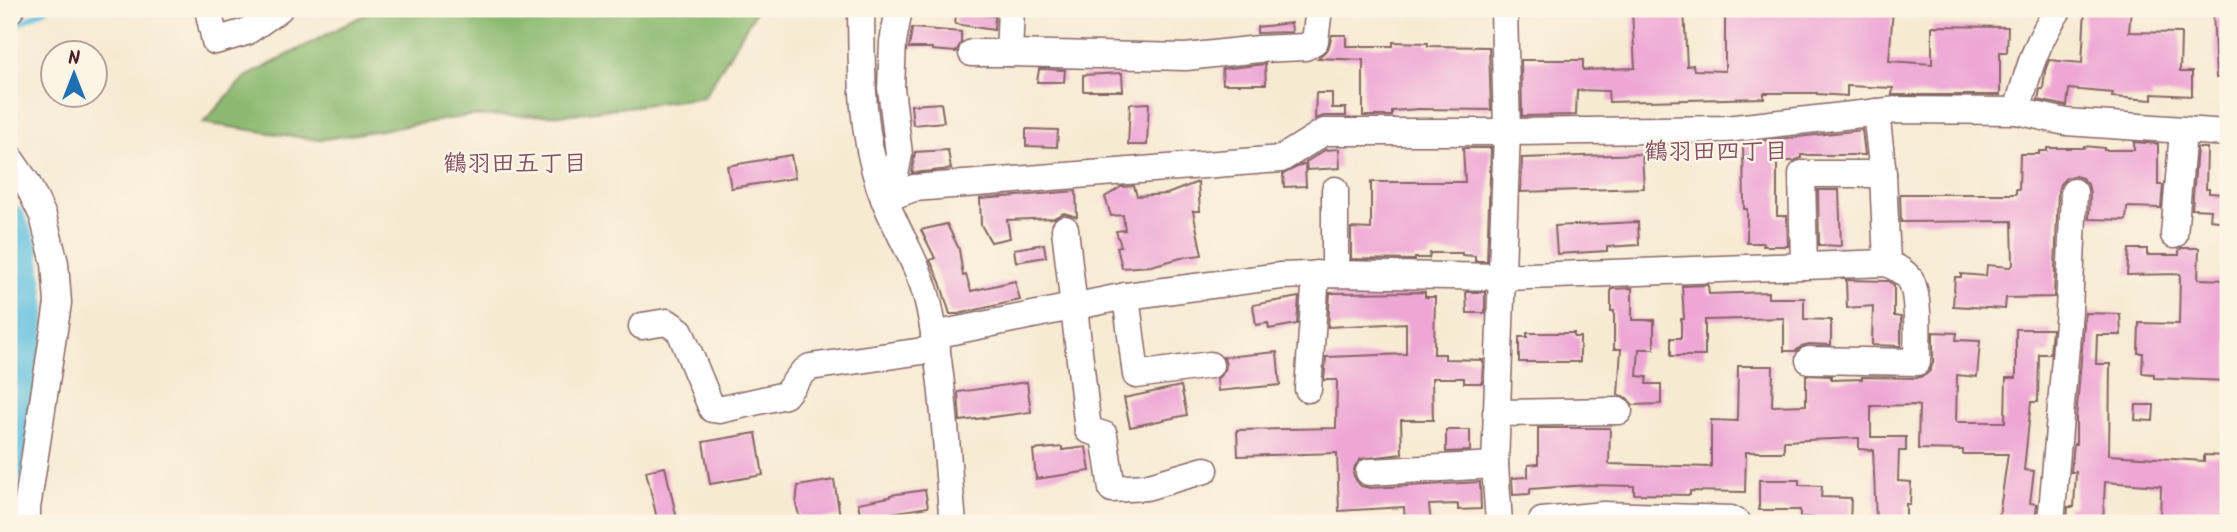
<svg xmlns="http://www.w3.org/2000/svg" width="2237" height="532" font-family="Kalam,'Klee One',sans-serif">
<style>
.forest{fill:#8cb971;stroke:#6b6c4e;stroke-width:2}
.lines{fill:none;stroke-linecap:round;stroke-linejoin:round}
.stream{stroke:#61c0df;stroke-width:5}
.river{stroke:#61c0df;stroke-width:33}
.building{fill:#eea7d5}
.minor-casing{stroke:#876666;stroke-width:29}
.minor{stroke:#fff;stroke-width:26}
.labels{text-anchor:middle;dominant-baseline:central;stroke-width:5;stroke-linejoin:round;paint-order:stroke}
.neighbourhood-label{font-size:24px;font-weight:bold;fill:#834f66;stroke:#fcf5e5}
</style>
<rect width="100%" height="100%" fill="#fcf5e5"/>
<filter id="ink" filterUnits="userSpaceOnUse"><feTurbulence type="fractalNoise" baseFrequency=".0143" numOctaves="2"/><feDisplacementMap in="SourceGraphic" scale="14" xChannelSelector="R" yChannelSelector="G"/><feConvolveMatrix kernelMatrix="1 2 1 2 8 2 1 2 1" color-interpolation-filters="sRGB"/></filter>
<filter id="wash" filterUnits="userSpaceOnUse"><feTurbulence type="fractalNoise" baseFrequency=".00686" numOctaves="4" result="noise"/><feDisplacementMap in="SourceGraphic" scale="28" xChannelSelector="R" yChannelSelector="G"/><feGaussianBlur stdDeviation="1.57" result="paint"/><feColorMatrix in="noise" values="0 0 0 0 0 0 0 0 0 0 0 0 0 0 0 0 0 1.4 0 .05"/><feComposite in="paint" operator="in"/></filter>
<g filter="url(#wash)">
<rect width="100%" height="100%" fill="#f7ead3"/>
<path class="forest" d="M375,9H757L704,97L563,115L467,116L319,140L203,123L244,78Z"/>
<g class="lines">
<path class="stream" d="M9,29L47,9"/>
<path class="river" d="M9,220L22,249L29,307L24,390L9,467"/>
</g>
<g id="blocks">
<g class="building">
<path d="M1632,9H1684L1687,66L1693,65L1694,70L1725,71V9H1893L1889,61L1932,64V26L2008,27L2007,52H2000V95H1892L1893,88L1847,86V96L1817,94V93H1764V98L1609,102L1608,91L1577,90L1576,115L1522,116L1521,60H1583V70L1635,68Z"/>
<path d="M2085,9H2131L2129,32L2181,33L2180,72H2192V96L2152,94V100L2112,97L2113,93L2069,89L2067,106L2038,100L2040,89H2043L2045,71L2049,60L2082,63Z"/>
<path d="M2213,9H2228V77L2216,78Z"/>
<path d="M956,13L995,16L994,30L955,24Z"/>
<path d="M1291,23L1292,32L1257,33V27Z"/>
<path d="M912,28L961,32V43L956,52L932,50V48H909Z"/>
<path d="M1332,35H1346V46H1393V42L1428,43V46L1489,47L1491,110L1419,109L1392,111V116H1363V60L1318,58L1328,49Z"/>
<path d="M1265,64L1266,84H1223L1222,69Z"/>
<path d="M1039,69L1065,70L1064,82H1037Z"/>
<path d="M1122,73L1123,91H1083V75Z"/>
<path d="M1316,93H1332V108H1346V116H1324L1315,119Z"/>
<path d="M941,103L944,122L913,125L911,105Z"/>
<path d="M1149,103L1147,145H1128L1130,104Z"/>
<path d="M1026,129L1058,130L1057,147L1026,146Z"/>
<path d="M1862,130L1865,155H1801V158L1794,161H1777V216H1787L1788,246H1763V243H1747V209H1744L1743,143Z"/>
<path d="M2134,142L2158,144V185H2163L2161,208L2127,207L2126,220L2089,219L2090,193L2088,184L2082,178L2075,176L2066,178L2060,184L2058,191L2054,297L2006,298L2005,309L1953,306L1955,277H1961V274L1986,276L1987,265L2010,267L2013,265L2012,221L1901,222L1900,194H2016V189H2019L2020,154H2039V151H2047V148H2084V146L2104,148V150H2134Z"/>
<path d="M1463,148H1491L1487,261H1475V256L1462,255V253H1430L1429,258H1415V260L1351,259V228L1371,229V182H1465Z"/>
<path d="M2197,148H2207L2206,189H2209V193L2228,194V222L2210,220L2211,210L2192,209Z"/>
<path d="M1339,149L1340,168L1307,170L1306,162L1325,150Z"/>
<path d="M948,150L951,169L912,173L915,152Z"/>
<path d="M1642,154L1644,188L1521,192L1522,158Z"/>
<path d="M791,155L795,178L731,188L727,166Z"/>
<path d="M1303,164H1305L1306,186L1284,187L1283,174Z"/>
<path d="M1198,182L1200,211H1193L1202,255L1185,257L1151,266L1122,268L1117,247L1121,246L1116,231L1125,230L1123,215L1111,216L1105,197L1121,187L1134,186L1137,196L1167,194Z"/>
<path d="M1818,190H1839L1841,246L1819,245Z"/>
<path d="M1076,191L1077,217L1064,213L1054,218L1007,220L1010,238L991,242L981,225L980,199Z"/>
<path d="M1638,222L1639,245L1607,247V251L1557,254L1555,226Z"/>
<path d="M947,224L959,249L963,276L966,275L971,291L1015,281L1020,300L958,314H950L940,282L930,260L935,258L921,230Z"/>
<path d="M1044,244L1046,257L1016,262L1014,249Z"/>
<path d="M2182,248H2199L2198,279L2228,280V381L2154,378V374L2142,373L2143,353H2138L2139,323L2179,324L2180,274L2127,275L2129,249H2147V255H2179V250Z"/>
<path d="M1846,280L1888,281L1894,285V316L1901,317V346L1872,345L1873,306L1847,308Z"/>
<path d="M1708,285L1709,294L1768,292V298H1804V319L1831,320V345L1809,344L1802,346L1796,351H1784V318L1705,320V356H1671V338H1681V319H1684L1682,286Z"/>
<path d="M1632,288V320H1654V349H1639L1637,376L1647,377L1646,384H1661V404L1633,405L1627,398L1618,395L1621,349H1614V311H1611V289Z"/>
<path d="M1425,292V297H1435L1434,354H1445V359L1483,360L1482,383H1464V378H1432L1433,420H1401L1402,454L1361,459L1355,466L1353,474L1356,480L1361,486L1370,488L1480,482L1481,509L1458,510V504L1429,505L1431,523H1405L1404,507L1339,511L1337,453L1238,456L1237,430L1336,428L1337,380H1324L1326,357L1406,354V323L1328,327L1330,293Z"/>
<path d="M1466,292H1485V313H1467Z"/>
<path d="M1299,297L1297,324L1269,329L1268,323L1256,325L1253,305Z"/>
<path d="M2085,313L2120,314L2121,335H2097L2096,364H2110L2109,455L2204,461V455L2228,456V523H2160L2161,486L2105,482L2103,523H2067L2068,507H2074L2076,472H2071L2074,444H2076V419Z"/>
<path d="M2016,329H2052L2050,354H2039L2038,402H2031L2024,470L2034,471L2030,503L2037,504L2035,523H1998L2008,454H1963V450L1918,449L1919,406L1916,405L1871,406V437H1906V451H1899L1898,481L1911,482L1910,504H1906V519L1876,520L1873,450L1859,449V438H1857L1784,441V452H1746L1745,492L1690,491V495L1634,494V486L1588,485L1530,489V494L1513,495L1512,478L1528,477V465L1538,464V428H1610L1609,464L1711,467V420L1737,421L1738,366H1773L1772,406L1806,405V375L1831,376V380L1862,379V377L1917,378L1925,375L1930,371L1933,363V332L1957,333L1956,340L1980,341L1977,377L1957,375L1956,422H2005L2006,378H2016Z"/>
<path d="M1527,333H1574V337H1580V362H1519V337H1527Z"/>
<path d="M1277,352L1280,385L1218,391L1217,379L1225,370L1226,364L1223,357Z"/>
<path d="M1027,382L1031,412L960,421L958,392Z"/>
<path d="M1181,386L1187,415L1130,427L1124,398Z"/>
<path d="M2136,405H2154L2153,421L2135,420Z"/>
<path d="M1446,430H1470V451L1446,452Z"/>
<path d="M756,433L763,475L710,484L703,442Z"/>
<path d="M1062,447V450L1086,447L1090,471L1036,479L1033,450Z"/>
<path d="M665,467L678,523H658L646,471Z"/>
<path d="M834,480L840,516L801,523L796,504L798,486Z"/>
<path d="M1759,480H1799V485L1822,486L1821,497L1851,498L1850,523H1834L1835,519L1800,517V510H1759Z"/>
<path d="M925,490L928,507L861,518L858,503L890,497V495Z"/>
</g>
</g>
</g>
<g filter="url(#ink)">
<use href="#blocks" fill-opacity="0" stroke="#876666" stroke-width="2"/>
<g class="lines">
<g class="minor-casing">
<g id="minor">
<path d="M9,9H11"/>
<path d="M208,9L215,41L246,32L279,9"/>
<path d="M861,9C862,71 860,128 880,188C894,228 920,264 929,306C944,377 946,451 953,523"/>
<path d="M972,53H1009L1011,9"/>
<path d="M1009,53L1186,57L1259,49L1305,47L1315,41L1319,9"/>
<path d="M2017,111C2028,72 2035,43 2059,9"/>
<path d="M1876,112L1883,174L1887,263"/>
<path d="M9,157L27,183L43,216L55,263L58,303L27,508V523"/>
<path d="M880,186L896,170L899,154L891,88L893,42L899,9"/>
<path d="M884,199L914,188L1281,159L1324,132H1507L1726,129L1897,110L2017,111L2066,122L2228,133"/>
<path d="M1065,229L1088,430L1104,435L1112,489L1146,487L1205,470"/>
<path d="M2174,235L2183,132"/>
<path d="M1804,266L1802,174H1883"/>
<path d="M1335,274V190"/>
<path d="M1126,296L1136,375L1210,365"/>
<path d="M642,326L667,322L680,331L712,409L719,410L785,395L802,373L810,367L937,349"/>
<path d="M934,335L1126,296L1281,276L1335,274L1503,277L1887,263C1895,267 1904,271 1910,279C1920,295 1917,342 1917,362L1809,360"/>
<path d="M1308,389L1316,274"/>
<path d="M1496,413L1619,411"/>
<path d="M1369,472L1495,465"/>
<path d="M1542,521L1603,515L1731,519L1738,523"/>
<path d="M1499,523L1495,465L1507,132L1504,9"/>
<path d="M2051,523L2069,311L2074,192"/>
</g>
</g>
<use href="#minor" class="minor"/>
</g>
</g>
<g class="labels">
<g class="neighbourhood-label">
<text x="1716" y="152">鶴羽田四丁目</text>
<text x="515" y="164">鶴羽田五丁目</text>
</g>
</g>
<rect width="2237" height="532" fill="none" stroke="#fcf5e5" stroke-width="35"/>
<g transform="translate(74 74)"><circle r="33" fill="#fcf5e5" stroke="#b59f9b" stroke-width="2"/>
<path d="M0-5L12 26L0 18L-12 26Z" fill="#1f6fb2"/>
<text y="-10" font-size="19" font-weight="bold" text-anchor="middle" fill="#4a1f2b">N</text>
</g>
</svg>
